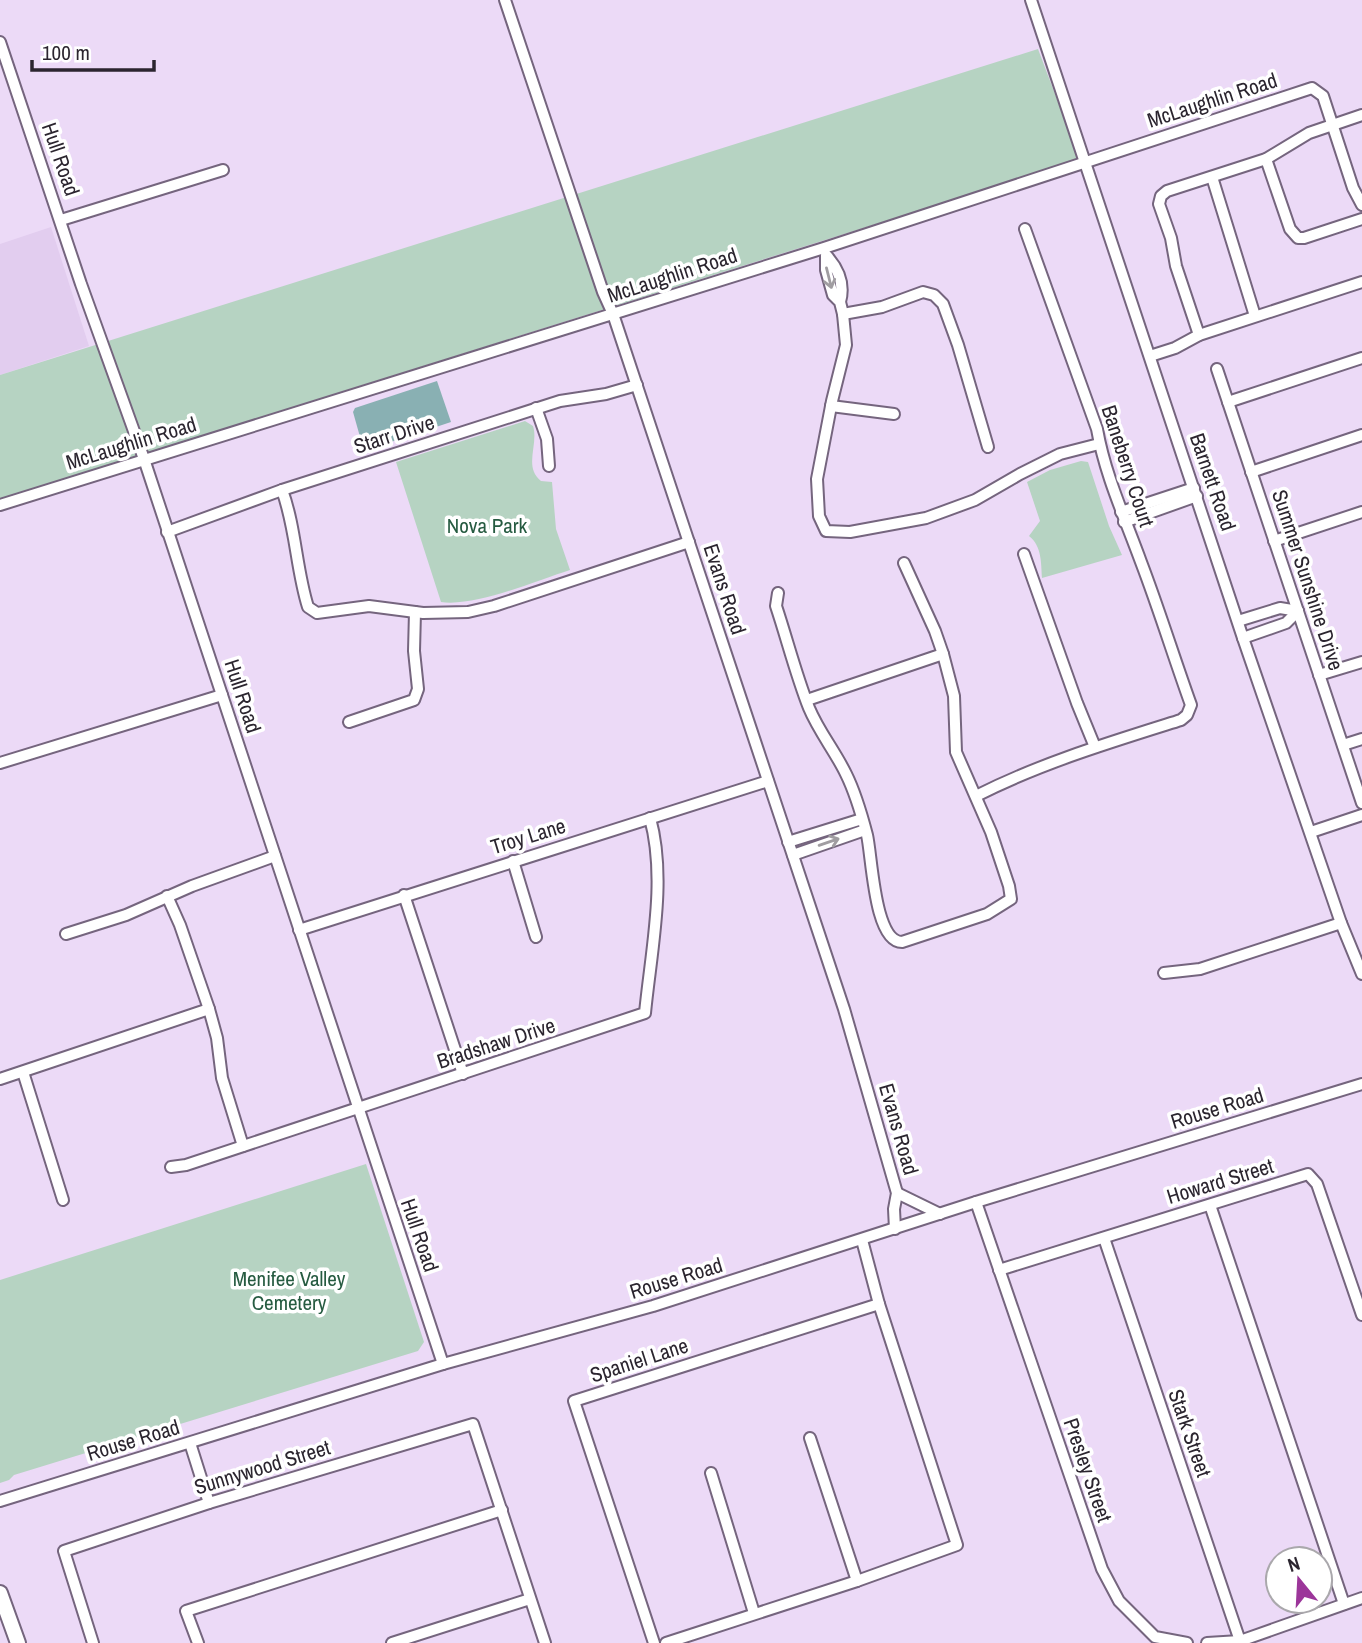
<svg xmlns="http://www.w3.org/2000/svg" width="1362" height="1643" font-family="'Archivo Narrow',sans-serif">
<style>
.built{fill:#e2cdef}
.green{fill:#b6d3c2}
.water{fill:#89b0b3}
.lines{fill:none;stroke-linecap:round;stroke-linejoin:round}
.minor-casing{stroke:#75657e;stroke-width:14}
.major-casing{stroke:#75657e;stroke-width:18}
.minor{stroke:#fff;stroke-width:10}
.major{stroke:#fff;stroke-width:14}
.oneway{stroke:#a09da1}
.labels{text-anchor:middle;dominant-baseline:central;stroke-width:7;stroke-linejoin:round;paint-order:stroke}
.street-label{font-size:21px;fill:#2b252f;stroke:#fff}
.park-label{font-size:21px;fill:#265b41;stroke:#fff}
</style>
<rect width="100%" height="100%" fill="#ecdaf7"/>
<path class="built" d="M51,227L89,346L0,375V244Z"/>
<g class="green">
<path d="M1038,49L1080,160L0,499V375Z"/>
<path d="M525,421L533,426C539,444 523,467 541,481L552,482L556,529L570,570C535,581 476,607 441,602L396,462Z"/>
<path d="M1081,461L1088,462L1109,526L1122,555L1042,578C1041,563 1042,546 1029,536L1040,521L1027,482L1050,470Z"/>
<path d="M366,1164L424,1342L418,1351L14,1475L9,1480L0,1483V1280Z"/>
</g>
<path class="water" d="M437,381L451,422L364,451L353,412L355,408Z"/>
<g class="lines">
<g class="minor-casing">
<g id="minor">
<path d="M505,0L603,292L613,314L844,1009L897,1193L894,1209L895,1229"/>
<path d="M1031,0L1243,638L1341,923L1362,974"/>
<path d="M0,42L81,284L144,459L443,1364"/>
<path d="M1266,159L1290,229L1298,238H1304L1362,219"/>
<path d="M1212,177L1255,316"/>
<path d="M61,220L223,170"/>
<path d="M840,302C845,284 838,268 826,255V270L833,295L840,302L843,314L846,345L832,401L817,479L819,516L826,531L850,532L926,518L975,500L1020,474L1060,454L1099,444"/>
<path d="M843,314L882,307L923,292L934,295L943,304L958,345L988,447"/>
<path d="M1199,335L1176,266L1171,238L1159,204L1161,196L1167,191L1266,159L1309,133L1362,115"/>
<path d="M1150,356L1175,348L1199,335L1362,282"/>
<path d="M1217,369L1362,803"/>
<path d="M1228,402L1362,358"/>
<path d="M831,406L894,414"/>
<path d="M536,408L547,439L549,466"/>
<path d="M1251,472L1362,435"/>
<path d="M282,490C296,528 296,569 308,607L317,613L369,606L423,613L468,612L494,606L689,542"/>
<path d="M0,505L824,248L1312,88L1323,96L1353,188L1362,205"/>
<path d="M1121,512L1194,488"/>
<path d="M1124,522L1197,496"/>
<path d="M167,532L282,490L560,401L606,394L637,385"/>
<path d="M1274,541L1362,512"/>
<path d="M1024,554L1077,703L1095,747"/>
<path d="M778,593L776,606C787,639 796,675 809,708C819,732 835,751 846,774C855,792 862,816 867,835C872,856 874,942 902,942L987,914L1011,899L1009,886L991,832L956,752L954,696L943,654L935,631L904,563"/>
<path d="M1238,621L1280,608L1298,611"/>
<path d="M1243,638L1286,623L1298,611"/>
<path d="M1319,675L1362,662"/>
<path d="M807,700L943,654"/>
<path d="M349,722L414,700L418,689L414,651L415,612"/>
<path d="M1343,745L1362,739"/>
<path d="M0,763L222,695"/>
<path d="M976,796C1041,763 1111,742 1181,720L1187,715L1191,705C1174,658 1159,609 1141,562C1125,518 1105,475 1097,429L1025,229"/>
<path d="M1311,832L1362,815"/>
<path d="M788,842L862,819"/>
<path d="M793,855L865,830"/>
<path d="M513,861L536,937"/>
<path d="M404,895L463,1074"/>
<path d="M167,896L180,925L209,1009L217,1038L222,1078L243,1146"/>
<path d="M299,930L768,781"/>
<path d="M66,934L126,915L192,886L275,856"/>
<path d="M1164,973L1200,969L1341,923"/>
<path d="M23,1072L63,1200"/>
<path d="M0,1079L209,1009"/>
<path d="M171,1167L186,1165L645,1013C651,951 667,879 650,818"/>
<path d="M897,1193L940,1214"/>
<path d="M976,1202L1102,1569L1119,1601L1155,1637L1187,1643"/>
<path d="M1210,1205L1344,1604"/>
<path d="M1104,1238L1240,1641"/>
<path d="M999,1270L1308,1174L1317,1184L1362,1315"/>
<path d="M810,1438L857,1581"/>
<path d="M190,1443L209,1503"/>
<path d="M711,1473L754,1613"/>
<path d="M0,1501L443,1364L653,1306L976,1202L1362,1084"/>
<path d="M93,1643L64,1551L209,1503L473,1424L545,1643"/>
<path d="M198,1643L186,1611L502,1510"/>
<path d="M392,1643L530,1599"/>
<path d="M654,1643L574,1401L879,1304"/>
<path d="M666,1643L857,1581L957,1545L879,1304L862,1240"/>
<path d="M1207,1643L1240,1641L1362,1598"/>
</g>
</g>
<g class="major-casing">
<path id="major" d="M0,1593L18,1643"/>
</g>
<use href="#minor" class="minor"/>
<use href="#major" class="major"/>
</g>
<defs><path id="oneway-shaft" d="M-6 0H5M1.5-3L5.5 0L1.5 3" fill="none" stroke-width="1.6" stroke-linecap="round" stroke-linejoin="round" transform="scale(1.75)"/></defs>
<g class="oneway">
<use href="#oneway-shaft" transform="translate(829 278) rotate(76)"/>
<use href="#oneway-shaft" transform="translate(829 842) rotate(-19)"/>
</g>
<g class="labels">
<g class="street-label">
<text transform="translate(1212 100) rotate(-18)">McLaughlin Road</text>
<text transform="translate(61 159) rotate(71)">Hull Road</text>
<text transform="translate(672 275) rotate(-18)">McLaughlin Road</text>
<text transform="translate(394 434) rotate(-18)">Starr Drive</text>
<text transform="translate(131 443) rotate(-17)">McLaughlin Road</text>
<text transform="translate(1128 466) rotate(72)">Baneberry Court</text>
<text transform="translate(1213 482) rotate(71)">Barnett Road</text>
<text transform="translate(1308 580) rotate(72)">Summer Sunshine Drive</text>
<text transform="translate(725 589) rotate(72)">Evans Road</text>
<text transform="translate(243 696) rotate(72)">Hull Road</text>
<text transform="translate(528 836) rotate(-17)">Troy Lane</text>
<text transform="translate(496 1043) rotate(-18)">Bradshaw Drive</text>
<text transform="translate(1217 1108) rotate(-17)">Rouse Road</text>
<text transform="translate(899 1129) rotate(74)">Evans Road</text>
<text transform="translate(1220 1181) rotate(-17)">Howard Street</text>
<text transform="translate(420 1235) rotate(71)">Hull Road</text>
<text transform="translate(676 1278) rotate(-17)">Rouse Road</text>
<text transform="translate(639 1360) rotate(-18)">Spaniel Lane</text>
<text transform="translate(1190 1433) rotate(71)">Stark Street</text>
<text transform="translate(133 1440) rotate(-17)">Rouse Road</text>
<text transform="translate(262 1467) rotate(-17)">Sunnywood Street</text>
<text transform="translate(1088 1470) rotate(71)">Presley Street</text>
</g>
<g class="park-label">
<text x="487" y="525">Nova Park</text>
<text x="289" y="1278">Menifee Valley<tspan x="289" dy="24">Cemetery</tspan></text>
</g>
</g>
<g transform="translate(1299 1580) rotate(342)"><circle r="33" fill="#ffffff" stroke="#aaa8ac" stroke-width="2"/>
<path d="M0-5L12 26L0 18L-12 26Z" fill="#9c369a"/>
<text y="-10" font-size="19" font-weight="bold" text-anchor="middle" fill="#2b252f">N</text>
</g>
<path d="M32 60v10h122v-10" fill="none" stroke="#2b252f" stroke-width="3.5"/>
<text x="42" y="60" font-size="21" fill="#2b252f" stroke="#ffffff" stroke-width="5" paint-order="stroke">100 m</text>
</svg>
